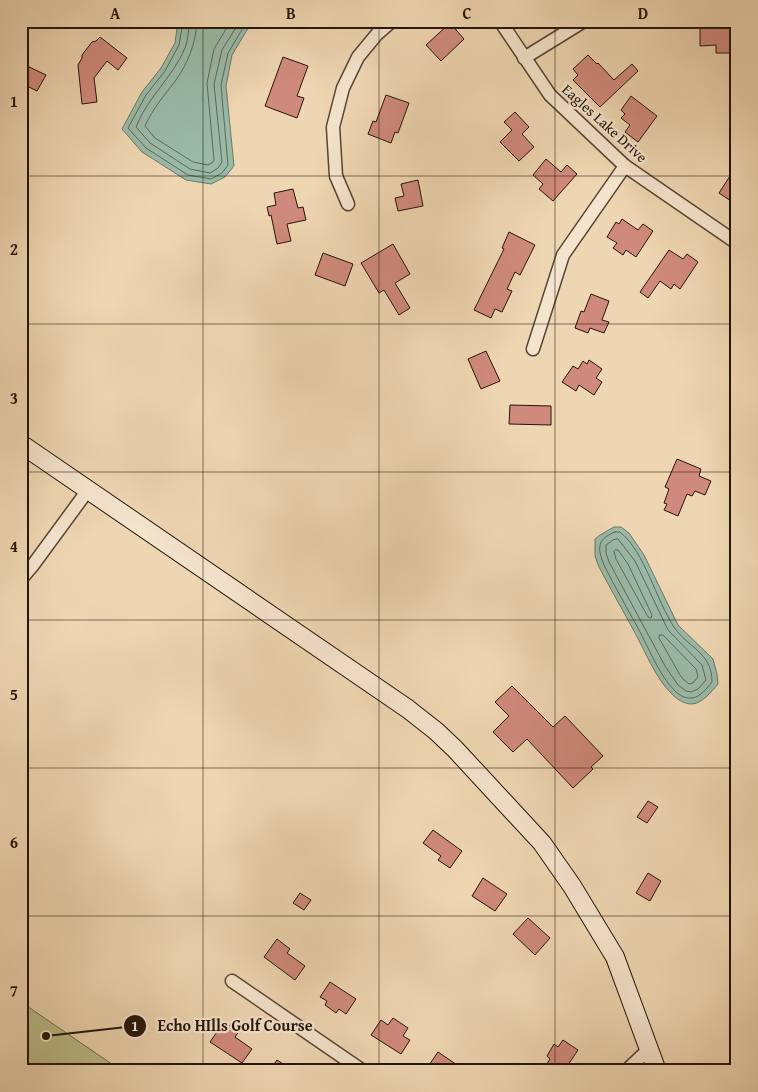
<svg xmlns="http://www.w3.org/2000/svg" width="758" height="1092" font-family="'Gentium Book Plus',serif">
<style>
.green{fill:#bbbd8a;stroke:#70694a}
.water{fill:#9abaa8;stroke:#6b7869}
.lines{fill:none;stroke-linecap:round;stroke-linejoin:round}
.shore{stroke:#5f685a;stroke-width:1}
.building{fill:#d08a7d;stroke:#24150b}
.minor-casing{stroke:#574535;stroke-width:15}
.secondary-casing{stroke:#24150b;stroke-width:20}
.minor{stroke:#f5e4cd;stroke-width:12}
.secondary{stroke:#f5e4cd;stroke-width:18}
.grid{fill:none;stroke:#24150b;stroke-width:1;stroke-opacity:0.55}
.labels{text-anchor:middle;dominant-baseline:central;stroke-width:4.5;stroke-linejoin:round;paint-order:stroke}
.street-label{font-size:15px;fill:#24150b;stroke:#f5e4cd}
.leader{fill:none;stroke:#24150b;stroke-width:2}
.callout-dot{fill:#24150b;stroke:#f5e4cd;stroke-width:2}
.mark-label{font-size:15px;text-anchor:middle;font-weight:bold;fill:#fff}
.callout-label{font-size:16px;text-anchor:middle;font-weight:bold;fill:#24150b;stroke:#f5e4cd;stroke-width:4.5;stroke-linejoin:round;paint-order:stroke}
.neatline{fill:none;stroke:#24150b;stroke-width:2}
.grid-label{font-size:16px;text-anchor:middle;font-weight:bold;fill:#24150b}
</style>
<rect width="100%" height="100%" fill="#efd6b2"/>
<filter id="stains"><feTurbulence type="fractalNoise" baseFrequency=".004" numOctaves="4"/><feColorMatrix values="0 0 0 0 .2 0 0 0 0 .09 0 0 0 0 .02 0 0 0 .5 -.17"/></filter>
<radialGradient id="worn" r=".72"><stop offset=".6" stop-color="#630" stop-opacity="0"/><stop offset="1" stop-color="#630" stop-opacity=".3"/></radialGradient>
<path class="green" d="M21,1002L122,1071H21Z"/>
<g class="water">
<path d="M178,21H257L247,30L232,55L226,86L234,166L225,177L211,184L186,180L142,152L122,129L142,92L161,68L175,43Z"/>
<path d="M614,527H621L629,533L644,555L678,625L713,659L717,674L718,684C711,692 702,704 691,704C684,704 675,698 671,693C656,679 644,649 634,631C622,609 610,588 599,567L595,556V539L600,535Z"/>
</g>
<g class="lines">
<g class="shore">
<path d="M183,21L179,45L165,71L146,95L128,128L146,148L188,175L211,179L222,173L228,165L221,85L228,53L243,28L250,21"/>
<path d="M189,21C189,29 188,40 185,48C173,77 147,98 136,127L150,143L190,169L210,173L218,168L222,162L214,84L222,50L240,21"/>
<path d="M197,21C196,43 188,63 176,80C164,96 153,108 145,126L155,138L193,162L208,165L213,162L214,160L207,83L214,49L231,21"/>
<path d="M615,532H620C645,552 656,600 674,627C688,648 712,652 712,682C707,688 700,698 691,698C685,699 678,694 674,690C660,676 648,647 639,630C627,608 615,587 604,565C597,548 597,539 615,532Z"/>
<path d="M618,539L635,561L668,630L702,665L706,680L698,689L691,692L686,691L678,685L665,666L657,651L609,562L606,553V545L613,540Z"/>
<path d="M616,550H618L628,564L652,615L651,618L648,617L616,559L614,552Z"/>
<path d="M660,635H663L696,669L698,677L693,683L689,684L684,680L680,675L659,638Z"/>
</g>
</g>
<g class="building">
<path d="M716,21H734V37H731V53H716V45L700,46V25H716Z"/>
<path d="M450,23L464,39L441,61L426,45Z"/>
<path d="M100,37L127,58L118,70L107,61L94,78L97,102L82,104L78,65L82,58V55L92,42L96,41Z"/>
<path d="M588,55L597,64L598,63L614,80L632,64L638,71L600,107L573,80L578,75L573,69Z"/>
<path d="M283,57L308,66L297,96L304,98L297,118L265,106Z"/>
<path d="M21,63L46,75L37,91L21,83Z"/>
<path d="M386,95L409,103L398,133L395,132L391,143L368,134L373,121L376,122Z"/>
<path d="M631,96L657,116L638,142L625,132L630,125L621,118L625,114L621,110Z"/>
<path d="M515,112L529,127L522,134L534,147L519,161L500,142L512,130L504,122Z"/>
<path d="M546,159L561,172L567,165L577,174L553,201L539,189L543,184L533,175Z"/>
<path d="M730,176L737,180V205L719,193Z"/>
<path d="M418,180L423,206L398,211L395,198L404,196L401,184Z"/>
<path d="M293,189L298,208L303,207L306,220L287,224L291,241L277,244L271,215L269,216L267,207L276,205L274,193Z"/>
<path d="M622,219L638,230L643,224L653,231L636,257L626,250L623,255L613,248L617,243L607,237L616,222L619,224Z"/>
<path d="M509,232L535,245L520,275L515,272L507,289L512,291L502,312L495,309L491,318L474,310L504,249L502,248Z"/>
<path d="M393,244L410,274L395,283L410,308L399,315L384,290L379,293L361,263Z"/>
<path d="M669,250L683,259L687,254L698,262L680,289L674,284L671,289L660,281L648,298L640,292Z"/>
<path d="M323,253L353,264L345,286L315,275Z"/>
<path d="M591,294L609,301L602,320L609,322L604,333L590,328L588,333L575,328L581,311L584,312Z"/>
<path d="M486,351L500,381L481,389L468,359Z"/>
<path d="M589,360L602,369L596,378L602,382L594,395L579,385L576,391L562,382L573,366L578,369L583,361L587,364Z"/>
<path d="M510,405L551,406V425L509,424Z"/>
<path d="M677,459L701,469L699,476L711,481L705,495L695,491L692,496L687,494L678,516L664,510L667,504L664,503L669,489L665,487Z"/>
<path d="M512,686L553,727L565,716L603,756L591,767L593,769L573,788L527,739L513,752L493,732L509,716L495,702Z"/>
<path d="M648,801L658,807L647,823L637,817Z"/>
<path d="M433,830L462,851L450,868L438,860L441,856L423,843Z"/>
<path d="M648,873L661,881L650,901L636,893Z"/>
<path d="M483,878L507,894L495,911L472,896Z"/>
<path d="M300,893L311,900L304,910L293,903Z"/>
<path d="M528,918L550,938L535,955L513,934Z"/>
<path d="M277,939L290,949L287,953L305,966L295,980L264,957Z"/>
<path d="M330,982L356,999L346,1014L339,1009L336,1013L325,1005L327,1001L320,997Z"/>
<path d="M393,1018L408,1028L403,1036L410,1040L401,1054L371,1035L381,1020L388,1025Z"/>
<path d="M224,1022L239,1031L235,1037L252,1049L242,1063L210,1042Z"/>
<path d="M563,1040L578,1050L564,1071H542L550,1059L547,1056L554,1044L558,1047Z"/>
<path d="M438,1052L466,1071H425Z"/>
<path d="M277,1060L294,1071H269Z"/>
</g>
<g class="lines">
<g class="minor-casing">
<g id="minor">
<path d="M500,21L550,95L625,166L737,243"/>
<path d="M524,58L584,21"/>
<path d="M348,204L336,176L333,127L343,88L358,57L377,34L392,21"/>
<path d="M533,349L563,255L625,166"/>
<path d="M21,579L33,565L88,490"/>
<path d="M232,981L363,1071"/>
<path d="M626,1071L649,1049"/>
</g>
</g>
<g class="secondary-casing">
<path id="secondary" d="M21,444L408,709L436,731L455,749L542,843L572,886L615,957L657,1071"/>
</g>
<use href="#minor" class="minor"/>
<use href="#secondary" class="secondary"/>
</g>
<path class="grid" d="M203,21V1071M379,21V1071M555,21V1071M21,176H737M21,324H737M21,472H737M21,620H737M21,768H737M21,916H737"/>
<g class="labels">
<g class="street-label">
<text transform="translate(605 123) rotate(42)">Eagles Lake Drive</text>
</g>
</g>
<path class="leader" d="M46 1036L135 1026"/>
<g class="callout-dot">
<circle cx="46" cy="1036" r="5"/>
<circle cx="135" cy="1026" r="12"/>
</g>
<g class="mark-label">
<text x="135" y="1031">1</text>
</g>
<g class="callout-label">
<text x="235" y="1031">Echo HIlls Golf Course</text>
</g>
<rect width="758" height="1092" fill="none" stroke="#efd6b2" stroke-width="55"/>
<rect x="28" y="28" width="702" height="1036" class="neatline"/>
<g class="grid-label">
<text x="115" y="19">A</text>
<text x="291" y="19">B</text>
<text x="467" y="19">C</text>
<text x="643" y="19">D</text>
<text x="14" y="107">1</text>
<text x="14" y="255">2</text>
<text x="14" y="404">3</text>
<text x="14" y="552">4</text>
<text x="14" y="700">5</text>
<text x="14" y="848">6</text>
<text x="14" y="996">7</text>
</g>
<rect width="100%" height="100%" filter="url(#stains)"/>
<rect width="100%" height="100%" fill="url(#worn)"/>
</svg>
